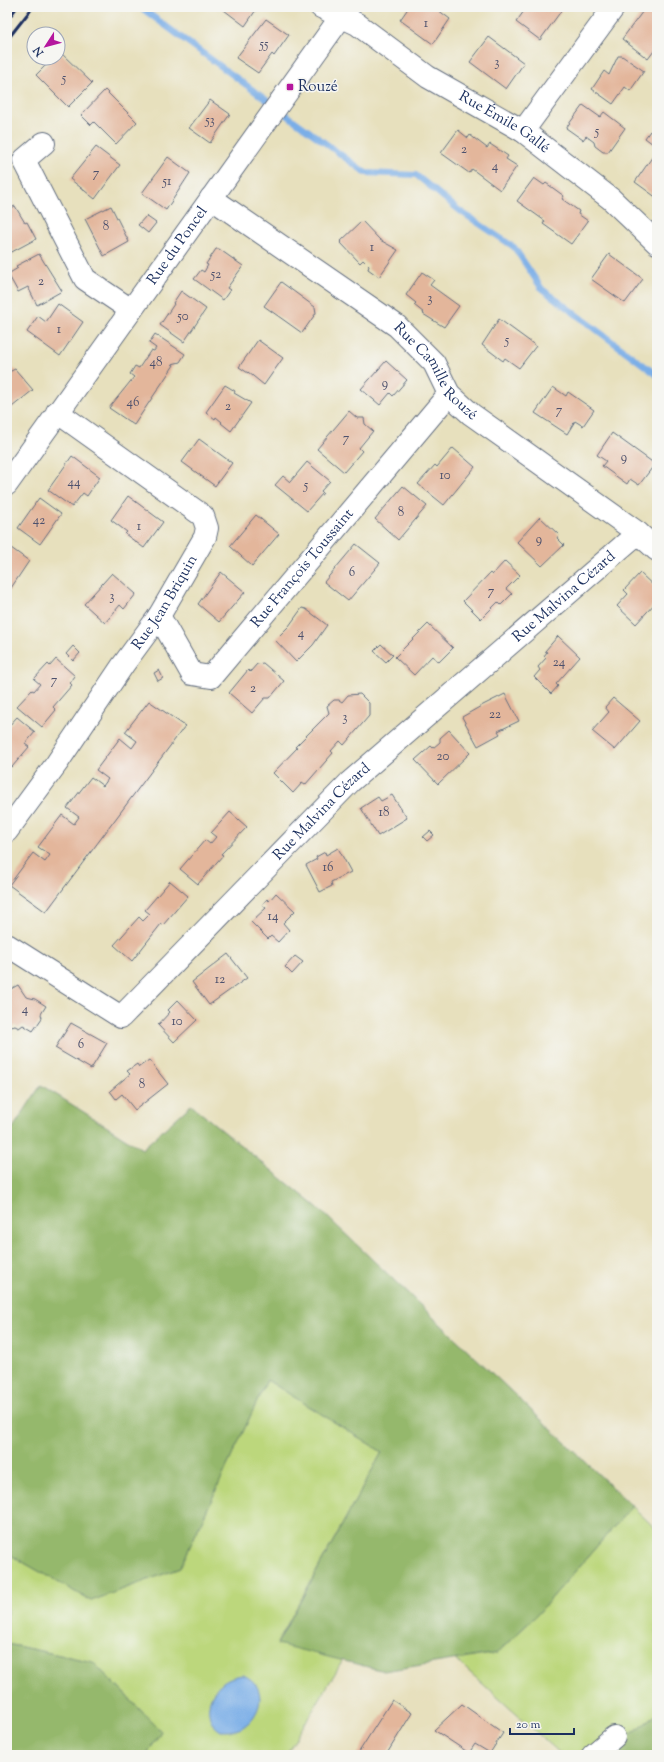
<svg xmlns="http://www.w3.org/2000/svg" width="664" height="1762" font-family="'Sorts Mill Goudy',serif">
<style>
.green{fill:#bcd77c;stroke:#6c836d}
.forest{fill:#95b86c;stroke:#587465}
.water{fill:#7aaee7;stroke:#4a6ea2}
.lines{fill:none;stroke-linecap:round;stroke-linejoin:round}
.stream{stroke:#7aaee7;stroke-width:6}
.building{fill:#e3b69b}
.minor-casing{stroke:#626d7f;stroke-width:24}
.minor{stroke:#fff;stroke-width:22}
.rail{stroke:#1b2f5e;stroke-width:3}
.poi-dot{fill:#b5179e;stroke:#f6f6f2;stroke-width:1.5}
.labels{text-anchor:middle;dominant-baseline:central;stroke-width:3;stroke-linejoin:round;paint-order:stroke}
.number-label{font-size:13px;fill:#4d516d}
.poi-label{font-size:15px;fill:#1b2f5e;stroke:#f6f6f2;text-anchor:start}
.street-label{font-size:15px;fill:#1b2f5e;stroke:#f6f6f2}
</style>
<rect width="100%" height="100%" fill="#f6f6f2"/>
<filter id="ink" filterUnits="userSpaceOnUse"><feTurbulence type="fractalNoise" baseFrequency=".025" numOctaves="2"/><feDisplacementMap in="SourceGraphic" scale="8" xChannelSelector="R" yChannelSelector="G"/><feConvolveMatrix kernelMatrix="1 2 1 2 8 2 1 2 1" color-interpolation-filters="sRGB"/></filter>
<filter id="wash" filterUnits="userSpaceOnUse"><feTurbulence type="fractalNoise" baseFrequency=".012" numOctaves="4" result="noise"/><feDisplacementMap in="SourceGraphic" scale="16" xChannelSelector="R" yChannelSelector="G"/><feGaussianBlur stdDeviation="0.9" result="paint"/><feColorMatrix in="noise" values="0 0 0 0 0 0 0 0 0 0 0 0 0 0 0 0 0 1.4 0 .05"/><feComposite in="paint" operator="in"/></filter>
<g filter="url(#wash)">
<rect width="100%" height="100%" fill="#e7e0bd"/>
<g class="green">
<path d="M267,1380L382,1452L277,1643L343,1660L286,1755H147L161,1731L93,1662L7,1644V1553L91,1601L180,1568Z"/>
<path d="M632,1506L657,1530V1714L604,1755H562L456,1660L497,1653L536,1616Z"/>
</g>
<g class="forest">
<path d="M41,1085L142,1149L191,1105L317,1207L632,1506L536,1616L497,1653L384,1671L277,1644L382,1452L267,1380L180,1568L91,1601L7,1553V1137Z"/>
<path d="M7,1644L93,1662L161,1731L147,1755H7Z"/>
<path d="M657,1714V1755H604Z"/>
</g>
<path class="water" d="M243,1675C268,1685 263,1714 243,1727C237,1731 228,1731 221,1731C203,1721 206,1695 222,1683C228,1678 235,1676 243,1675Z"/>
<g class="lines">
<path class="stream" d="M140,7L366,173L416,175L460,211L514,247L542,289L657,375"/>
</g>
<g id="blocks">
<g class="building">
<path d="M220,7H258L245,26Z"/>
<path d="M409,7H434L450,19L433,44L400,20Z"/>
<path d="M527,7H564L540,40L516,22Z"/>
<path d="M646,7H652L657,10V47L648,59L622,39Z"/>
<path d="M266,19L289,35L274,56L272,54L258,73L236,58Z"/>
<path d="M489,37L524,63L506,89L470,62Z"/>
<path d="M59,51L92,83L68,107L36,75L53,58H58Z"/>
<path d="M618,56H622L644,71L630,91L625,87L613,104L592,89L604,71L609,75Z"/>
<path d="M105,90L137,122L116,144L94,122L91,125L81,115Z"/>
<path d="M210,100L230,114L210,143L189,128Z"/>
<path d="M583,105L600,117L604,112L625,128L608,152H603L595,146L594,142L586,136L583,140L566,128Z"/>
<path d="M458,130L468,138L470,135L487,148L490,144L508,156L506,159L517,166L500,190L472,169L469,173L441,153Z"/>
<path d="M650,131L657,136L653,144L645,138Z"/>
<path d="M96,147L120,165L95,199L70,179Z"/>
<path d="M653,156L657,159V198L635,182Z"/>
<path d="M168,157L190,173L166,210L142,193Z"/>
<path d="M534,178L544,185L546,183L564,196L562,199L579,211L578,214L588,221L571,244L543,224L545,221L517,201Z"/>
<path d="M15,206L25,223L27,222L36,239L8,254L7,210Z"/>
<path d="M111,206L129,242L104,256L85,219Z"/>
<path d="M146,216L156,223L148,233L138,225Z"/>
<path d="M362,221L380,240L398,250L379,277L368,269L369,266L363,260L360,263L340,242Z"/>
<path d="M216,249H219L243,266L227,288L230,290L223,300L194,279L201,270L204,272L208,265L206,264Z"/>
<path d="M39,254L62,291L37,305L28,287L18,292L8,274L18,268L16,266Z"/>
<path d="M609,254L643,279L625,303L591,279Z"/>
<path d="M422,272L434,280L430,285L459,306L444,327L423,314L424,313L414,305L416,303L406,295Z"/>
<path d="M281,282L315,307L316,313L302,333L264,306Z"/>
<path d="M181,291L206,309L184,342L160,325L174,304L173,303Z"/>
<path d="M58,304L83,322L60,356L27,332L38,316L46,322Z"/>
<path d="M499,319L536,346L519,368L505,358L503,361L482,345Z"/>
<path d="M155,334L185,354L180,362L172,364L174,365L134,425L109,408L134,377L130,374L135,366L139,368L151,350L154,351L156,348L149,343Z"/>
<path d="M258,340L283,358L264,385L248,372V373L239,367Z"/>
<path d="M386,361L407,380L393,396L390,393L380,405L361,389Z"/>
<path d="M15,369L33,390L7,411V373Z"/>
<path d="M225,385L235,391L234,393L251,403L231,431L221,423L222,422L216,417L215,419L206,412Z"/>
<path d="M553,387L566,396L568,392L594,410L583,426L575,421L567,434L535,413Z"/>
<path d="M349,411L357,418H364L365,424L373,431L359,448L362,451L344,472L317,449Z"/>
<path d="M612,433L655,464L639,485L630,479L627,484L602,466L606,461L597,455Z"/>
<path d="M199,439L232,463L215,486L182,462Z"/>
<path d="M453,448L475,467L444,505L418,484L435,465L437,467Z"/>
<path d="M72,456L100,477L87,496L83,493L72,507L48,490Z"/>
<path d="M307,462L330,481L321,491L323,493L307,511L275,485L283,476L290,482Z"/>
<path d="M403,486L427,506L398,540L375,519Z"/>
<path d="M128,496L163,522L144,548L125,534L127,532L111,520Z"/>
<path d="M39,498L61,514L40,544L18,528Z"/>
<path d="M256,515L279,534L252,566L230,546Z"/>
<path d="M540,517L559,535L557,538L564,545L542,566L517,542Z"/>
<path d="M356,544L380,563L348,601L324,582Z"/>
<path d="M7,545L29,561L9,591L7,590Z"/>
<path d="M505,561L520,575L506,589L512,594L501,605L498,602L481,619L463,601L490,573L492,575Z"/>
<path d="M221,572L245,592L219,622L198,604Z"/>
<path d="M112,573L136,594L124,609L120,605L105,623L84,604Z"/>
<path d="M640,573L657,589V601L636,624L617,606L628,594L624,590Z"/>
<path d="M302,608L306,609L327,625L313,645L296,662L275,640L289,626Z"/>
<path d="M428,624L453,648L439,662L432,656L414,675L395,657Z"/>
<path d="M558,636L580,657L556,684L558,686L551,694L534,677L540,670L538,667L546,658L544,656L547,652L545,651Z"/>
<path d="M381,644L393,655L386,662L374,651Z"/>
<path d="M73,646L80,653L73,661L66,654Z"/>
<path d="M56,659L75,676L70,683L72,685L53,707L56,710L42,727L17,706L32,690L34,691L40,684L34,679L48,664L50,666Z"/>
<path d="M263,663L284,681L270,698H265L252,713L229,693L248,670L250,672L257,664Z"/>
<path d="M159,670L163,678L158,681L154,673Z"/>
<path d="M360,694L369,703V716L344,745L340,741L331,751L333,753L305,785L302,783L293,793L273,773L297,748L295,747L329,713L327,706L334,700H339L342,702L348,695Z"/>
<path d="M505,694L519,721L498,731L500,734L478,746L462,717L483,705Z"/>
<path d="M613,698L640,721L615,750L592,731L609,712L605,707Z"/>
<path d="M149,701L185,726L46,912L9,885L33,853L45,862L50,855L38,847L62,815L74,824L79,817L67,808L91,777L103,786L108,779L96,770L120,738L132,748L137,741L125,732Z"/>
<path d="M17,717L35,732L25,744L29,747L12,767L7,763V728Z"/>
<path d="M449,730L470,753L438,784L415,760L431,746L433,748L440,742V738Z"/>
<path d="M392,795L407,818L378,836L361,808L378,797L381,801Z"/>
<path d="M230,812L247,827L221,854L223,855L198,884L180,869L205,840L210,844L216,837L211,833Z"/>
<path d="M430,831L434,835L427,841L423,837Z"/>
<path d="M338,848L351,872L331,882L332,886L320,892L306,865L317,859L316,857L325,852L326,855Z"/>
<path d="M170,881L188,896L163,925L161,924L132,961L114,945L139,917L143,921L150,914L145,910Z"/>
<path d="M276,893L295,911L283,923L289,930L278,942L271,936L268,939L251,922L266,908L262,905L267,899L269,901Z"/>
<path d="M228,954L247,978L209,1005L192,982Z"/>
<path d="M295,956L303,962L292,974L285,967Z"/>
<path d="M18,985L26,997L35,999L46,1006L41,1014L42,1018L33,1031L23,1025L19,1028L15,1026L7,1028V991Z"/>
<path d="M178,1000L197,1020L174,1042L158,1025L170,1012L168,1010Z"/>
<path d="M71,1023L107,1043L91,1069L55,1048Z"/>
<path d="M149,1060L168,1084L135,1110L122,1094L116,1099L110,1091L130,1074L127,1071L137,1064L139,1067Z"/>
<path d="M392,1700L412,1713L386,1755H357Z"/>
<path d="M462,1704L503,1733L490,1753L475,1744L469,1753L434,1730Z"/>
</g>
</g>
</g>
<g filter="url(#ink)">
<use href="#blocks" fill-opacity="0" stroke="#626d7f" stroke-width="1"/>
<g class="lines">
<g class="minor-casing">
<g id="minor">
<path id="s1" d="M321,7L357,24L428,77L523,131L611,199L657,243"/>
<path d="M523,131L614,7"/>
<path d="M44,143L24,160L85,279L131,310"/>
<path id="s2" d="M211,198L397,326L434,363L449,394L471,414L638,533L657,550"/>
<path id="s3" d="M7,484L348,7"/>
<path id="s4" d="M159,616L192,674L211,677L449,394"/>
<path id="s5" d="M7,831L57,763L123,665L159,616L205,537L207,528L203,516L57,412"/>
<path id="s6" d="M7,945L121,1017L350,782L638,533"/>
<path d="M593,1755L614,1737"/>
</g>
</g>
<use href="#minor" class="minor"/>
<g class="rail">
<path d="M7,20L17,7"/>
<path d="M7,40L33,7"/>
</g>
</g>
</g>
<rect class="poi-dot" x="286" y="83" width="8" height="8" rx="2"/>
<g class="labels">
<g class="number-label">
<text x="426" y="24">1</text>
<text x="264" y="45">55</text>
<text x="497" y="63">3</text>
<text x="64" y="79">5</text>
<text x="210" y="121">53</text>
<text x="597" y="132">5</text>
<text x="464" y="150">2</text>
<text x="495" y="167">4</text>
<text x="96" y="174">7</text>
<text x="167" y="182">51</text>
<text x="106" y="227">8</text>
<text x="372" y="248">1</text>
<text x="216" y="275">52</text>
<text x="41" y="282">2</text>
<text x="430" y="299">3</text>
<text x="183" y="317">50</text>
<text x="59" y="330">1</text>
<text x="507" y="341">5</text>
<text x="156" y="363">48</text>
<text x="385" y="384">9</text>
<text x="133" y="403">46</text>
<text x="228" y="407">2</text>
<text x="559" y="411">7</text>
<text x="346" y="439">7</text>
<text x="624" y="458">9</text>
<text x="445" y="476">10</text>
<text x="74" y="483">44</text>
<text x="306" y="486">5</text>
<text x="401" y="513">8</text>
<text x="39" y="521">42</text>
<text x="139" y="527">1</text>
<text x="539" y="540">9</text>
<text x="352" y="573">6</text>
<text x="491" y="592">7</text>
<text x="112" y="597">3</text>
<text x="301" y="634">4</text>
<text x="559" y="663">24</text>
<text x="54" y="681">7</text>
<text x="253" y="689">2</text>
<text x="495" y="715">22</text>
<text x="345" y="718">3</text>
<text x="443" y="757">20</text>
<text x="384" y="813">18</text>
<text x="328" y="868">16</text>
<text x="273" y="917">14</text>
<text x="220" y="980">12</text>
<text x="25" y="1010">4</text>
<text x="177" y="1022">10</text>
<text x="81" y="1045">6</text>
<text x="142" y="1085">8</text>
</g>
<g class="poi-label">
<text x="298" y="87">Rouzé</text>
</g>
<g class="street-label">
<text stroke="none"><textPath href="#s1" startOffset="217">Rue Émile Gallé</textPath></text>
<text stroke="none"><textPath href="#s3" startOffset="293">Rue du Poncel</textPath></text>
<text stroke="none"><textPath href="#s2" startOffset="286">Rue Camille Rouzé</textPath></text>
<text stroke="none"><textPath href="#s4" startOffset="228">Rue François Toussaint</textPath></text>
<text stroke="none"><textPath href="#s6" startOffset="746">Rue Malvina Cézard</textPath></text>
<text stroke="none"><textPath href="#s5" startOffset="278">Rue Jean Briquin</textPath></text>
<text stroke="none"><textPath href="#s6" startOffset="422">Rue Malvina Cézard</textPath></text>
</g>
</g>
<rect width="664" height="1762" fill="none" stroke="#f6f6f2" stroke-width="24"/>
<g transform="translate(46 46) rotate(234)"><circle r="19" fill="#f6f6f2" stroke="#9ea6b7"/>
<path d="M0-3L7 15L0 10L-7 15Z" fill="#b5179e"/>
<text y="-6" font-size="11" font-weight="bold" text-anchor="middle" fill="#1b2f5e">N</text>
</g>
<path d="M510 1728v6h64v-6" fill="none" stroke="#1b2f5e" stroke-width="2"/>
<text x="516" y="1728" font-size="12" fill="#1b2f5e" stroke="#f6f6f2" stroke-width="3" paint-order="stroke">20 m</text>
</svg>
